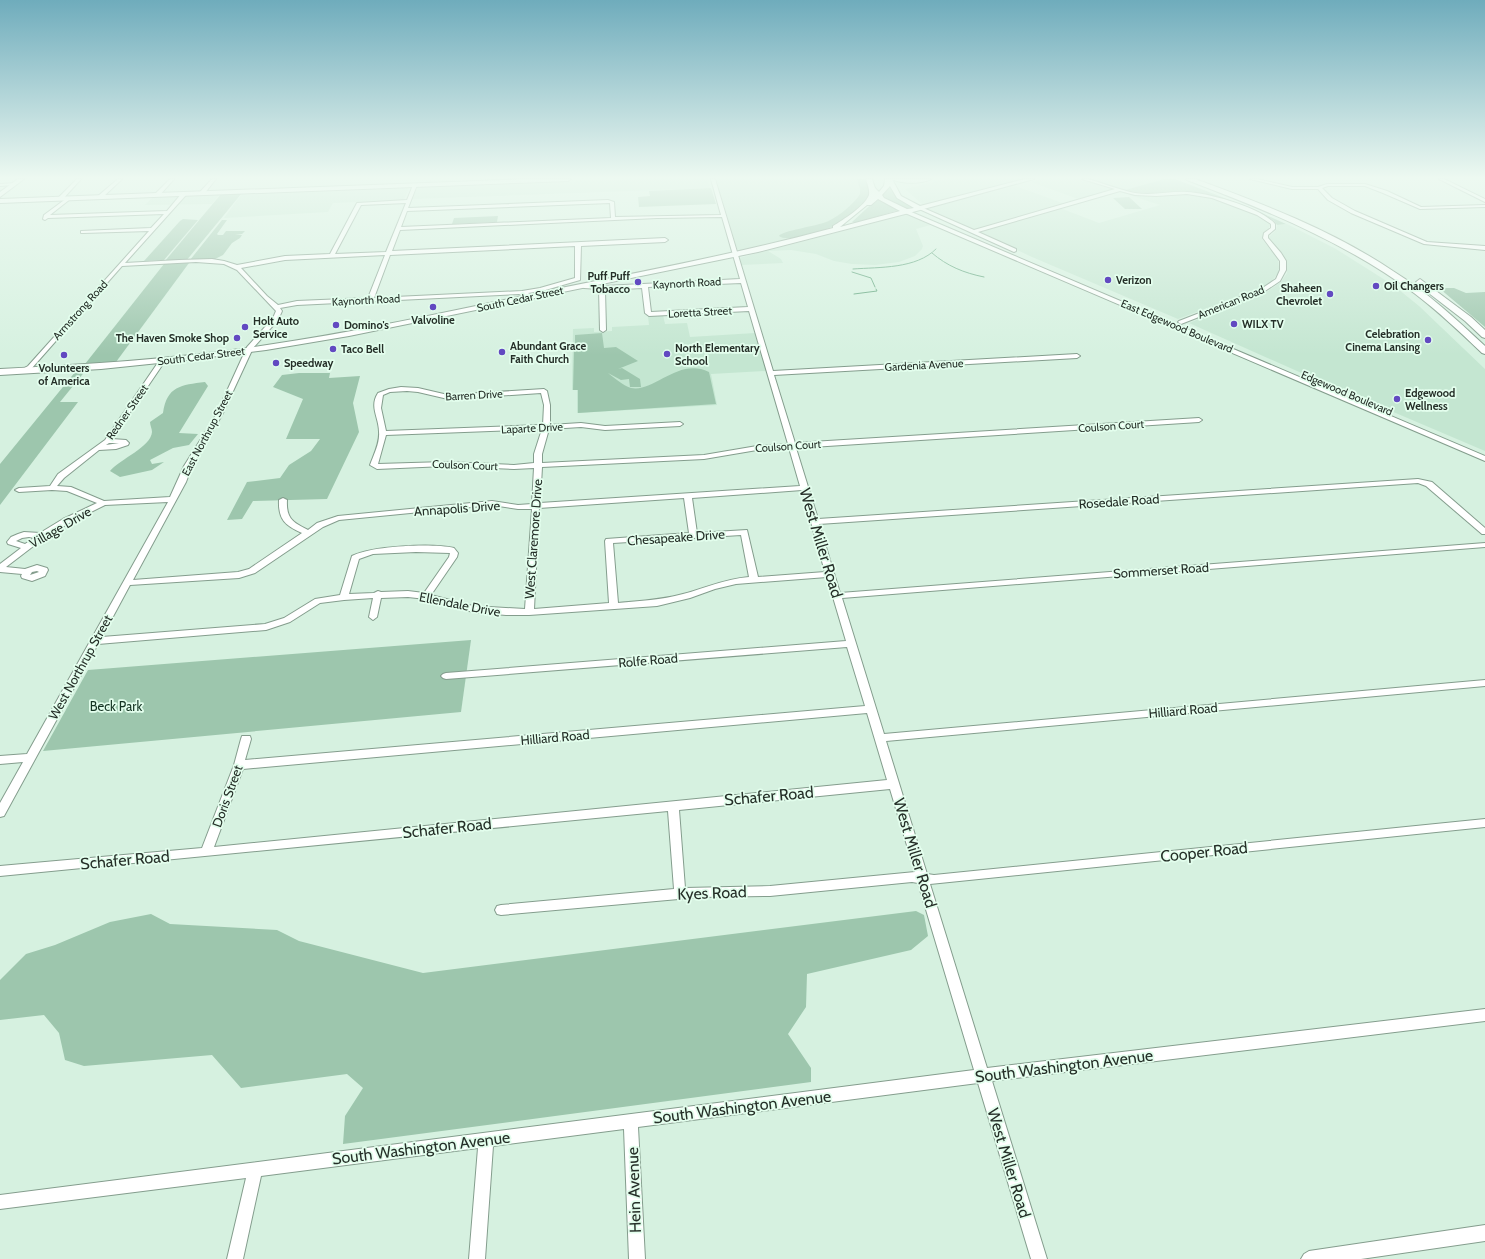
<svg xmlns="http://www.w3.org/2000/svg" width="1485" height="1259" font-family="Cabin,sans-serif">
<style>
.built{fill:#c4e6d1}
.green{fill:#9dc6ad}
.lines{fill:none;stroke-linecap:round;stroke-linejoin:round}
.stream{stroke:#5ba179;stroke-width:1}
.minor-casing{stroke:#849d8d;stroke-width:2}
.major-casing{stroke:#849d8d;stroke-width:2}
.highway-casing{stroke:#849d8d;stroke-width:2}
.minor{fill:#fff;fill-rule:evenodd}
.major{fill:#fff;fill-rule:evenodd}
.highway{fill:#fff;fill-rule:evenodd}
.poi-dot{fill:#6249c1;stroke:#e3feed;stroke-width:1.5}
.labels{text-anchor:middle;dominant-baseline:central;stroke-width:3.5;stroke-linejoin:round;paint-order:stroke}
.far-poi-label{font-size:11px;font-weight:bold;fill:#252f28;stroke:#e3feed;text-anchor:start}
.far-street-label{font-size:11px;fill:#252f28;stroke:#e3feed}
.street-label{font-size:13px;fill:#252f28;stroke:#e3feed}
.park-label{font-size:13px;fill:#153423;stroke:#e3feed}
.near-street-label{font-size:16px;fill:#252f28;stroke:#e3feed}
</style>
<rect width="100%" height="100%" fill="#d6f1e0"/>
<g class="built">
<path d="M639,179H708L710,188L412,199L417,188Z"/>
<path d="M716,179H866L864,202L845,219L829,228L775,243L741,251L737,249Z"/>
<path d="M946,179H1023L923,205L905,189Z"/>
<path d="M1041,179H1081L1113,190L1081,200L1031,182Z"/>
<path d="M1088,179H1164L1125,190Z"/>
<path d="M1015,186L1065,204L973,230L926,209Z"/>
<path d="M409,188L404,200L333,203L328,212L224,218L241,195Z"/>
<path d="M1117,191L1149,196L1190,194L1215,198L1256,214L1270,224L1269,229L1263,234L1262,239L1278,259L1279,268L1278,273L1272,281L1263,287L1178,319L1032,257L979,232L1060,208L1099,223L1160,205Z"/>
<path d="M219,195L212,204L145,205L152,198Z"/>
<path d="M907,214L934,224L916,229L923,246L922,249L915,256L899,262L875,265L852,264L834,261L816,254L791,250L768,251L781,259L783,263L741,265L739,258Z"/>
<path d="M1287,224L1336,249L1393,285L1419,306L1485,369V451L1297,371L1189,323L1268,291L1281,282L1287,273V261L1281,252L1270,241L1269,237L1276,230L1277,225Z"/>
<path d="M663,315L665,324L687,323L690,337L755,333L766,371L711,374L717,405L577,413V390H572L573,329L594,328V332L612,331V327L649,325L648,316Z"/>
</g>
<g class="green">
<path d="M857,179H866C868,183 871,189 870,194C868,203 844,221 835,225C825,231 788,243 779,236C781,231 817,226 826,222C837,218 854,204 860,194V189Z"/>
<path d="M1164,179H1175L1248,207L1286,224L1277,225C1272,217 1262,214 1254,211C1232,201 1210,192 1186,192C1165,192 1146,195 1125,190Z"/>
<path d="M890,186L898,198L913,207L903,209L880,196Z"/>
<path d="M711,188L716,204L639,207L638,197L650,196L649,191Z"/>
<path d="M242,193L186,261H165L221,194Z"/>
<path d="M1129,197L1142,209H1125L1113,198Z"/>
<path d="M878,198L899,210L855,223L852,222Z"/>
<path d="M498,216L497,222L452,224L454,218Z"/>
<path d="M183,219L198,220L164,260L144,261L180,221Z"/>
<path d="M222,220H227L217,234L218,235H223L226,231H245L242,234H235L242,235L240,238L232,243L223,255L215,259L190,260Z"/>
<path d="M189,263L116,362L85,364L164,264Z"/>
<path d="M1439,288H1454L1466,293L1485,292V327Z"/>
<path d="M602,333L604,348L616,347L638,361L618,369L622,368L640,379L641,387H630L629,379L621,380L608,373C613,377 624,386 631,388C654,393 678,357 709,372L716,404L578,413V390H573L574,350L588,349H575V335Z"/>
<path d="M86,370L60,402H78L0,505V464L76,371Z"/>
<path d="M299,373H330L329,378L360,376L353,403L359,432L327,499L253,501L242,519L227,520L247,482L280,478L289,465L311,451L320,439H286L303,399L273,387L282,375Z"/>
<path d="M205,382L208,386L179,433L198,434L189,445L173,448L150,460L152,464L164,462L152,470L120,477L110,471C120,459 151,447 152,432C152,429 150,425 150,422L163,413C167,386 181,385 205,382Z"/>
<path d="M471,640L461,712L43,751L88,670Z"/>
<path d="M916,911L924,915L928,936L911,950L807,974L806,1007L788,1034L811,1068V1082L343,1144L345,1116L363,1088L347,1074L241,1088L212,1055L84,1066L65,1060L59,1033L44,1015L0,1020V980L26,954L55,945L110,922L151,914L170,924L277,930L299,941L423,973Z"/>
</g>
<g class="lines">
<g class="stream">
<path d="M932,253C947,266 964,273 984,277"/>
<path d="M853,269C880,267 916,269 936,249"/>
<path d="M852,272L871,278L875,287"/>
<path d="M854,294L877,291L876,289"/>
</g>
<g class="minor-casing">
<g id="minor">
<path d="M77,179H81L62,200H58V198Z"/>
<path d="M118,179H122L102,198H98V196Z"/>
<path d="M170,179H174L159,196H155V194Z"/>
<path d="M212,179H216L204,194H200V192Z"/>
<path d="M711,179H715L773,371L1077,354L1080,356L1077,358L774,375L795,443L1199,418L1202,420L1199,422L796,448L818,519L1418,479L1432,482L1485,528V534H1482L1426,486L1418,483L819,524L840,593L1485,543V547L842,598L884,734L1485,680V686L886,741L927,874L934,875L1485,819V827L930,884L987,1068L1485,1009V1021L992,1081L1047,1259H1031L978,1083L638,1127L645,1259H629L624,1129L493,1146L485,1259H469L478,1148L261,1176L243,1259H227L246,1178L0,1209V1195L974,1070L918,883L912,882L770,896L701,897L501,915L497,914L495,910L497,906L501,905L674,889L668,811L0,876V866L202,848L234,765L241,739L242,736H250L251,739L245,760L865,706L847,647L446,679L443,678L441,676L443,674L446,673L846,641L827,577L736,584L715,589L690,598L657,606L529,615H506L473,612L426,599L408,597L381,598L377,617L373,620L369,617L373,598L344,600L320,603L290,622L266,630L98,644L4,816L0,817V803L23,762L0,764V756L27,754L168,502L105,505L69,523L44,538L6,567L25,569L37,565L47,568L48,570L45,576L32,581L22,578L21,576L22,574L0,572V564L21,548L8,544L7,542L11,537L18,534L24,532L40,533L63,519L97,503L67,491L52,490L19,492L15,490L19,488L50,486L58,474L105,440L157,364L158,360L160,359L163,361V364L112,439L126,440L129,443L128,445L116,449L99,450L64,478L57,486L71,487L104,501L170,497L184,466L216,415L247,347L273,318L276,311L237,270L224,264L196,262L122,266L32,368L25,372H21V370L28,366L149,231L83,233H81V231L151,228L164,214L48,218L45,220L43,219L44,215L67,198L69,200L50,215L167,211L182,193H186V195L125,263L179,260L212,259L224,261L237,265L285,256L330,254L357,203L407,200L413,185L415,184L417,185L408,208L608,200L614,202L615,217L721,215ZM406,203L386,252L335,254L361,205ZM610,203L611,218L401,227L407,211ZM722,217L740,279L604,286L584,284L581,286L584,288L599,289L600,330L603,332L606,330L605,290L642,288L645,313L649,316L749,311L788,444L757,446L704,455L542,463V454L549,429L581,427L605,430L680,426L683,424L680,422L605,426L581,423L550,425V405L547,391L544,389L448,395L418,388L401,387L389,389L378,393C369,407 379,417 379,432C380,443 374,454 370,465L377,469L445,466L514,469L534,468L532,504L518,505L492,501L338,516L317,523L308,530C292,522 286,518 287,500L283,498L279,500C278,520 286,526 302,533L249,569L238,572L133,580L186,482L192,466L222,415L253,348L278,320L282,311L280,308L297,305L519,294L533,299L536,297L528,293L542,291L580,280L581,246L665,242L668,240L665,238L392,251L400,230L657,218ZM575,246V278L540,288L522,291L374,298L390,255ZM385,255L368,298L297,301L278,305L267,296L241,268L285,260ZM741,283L748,307L651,312L648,287ZM407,391L418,392L448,399L541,393L544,405L543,425L386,431L381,408L383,395L390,392ZM542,429L534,454V463L514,465L445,462L378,464L386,435ZM109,443H119L106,445ZM789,448L800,486L540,503L542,467L704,459L757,450ZM802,490L825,572L758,577L747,530L697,533L692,498ZM684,498L689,533L606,539L605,541L609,603L534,609L539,508ZM492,505L518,509H532L525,609L473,606L431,595L457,557L458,553L454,548C432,543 371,546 352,556L340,595L315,599L284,618L265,624L102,637L130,585L239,578L255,573L323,527L339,520ZM741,535L749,577C724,579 706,588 683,594C661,600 640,601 618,603L613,543ZM29,537L34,538L25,544L16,541L22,538ZM416,552L450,553L449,557L424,593L408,591L381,592L378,591L374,593L349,594L359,559L373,554ZM37,571L39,572L30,575L32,572ZM867,713L887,780L214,847L243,769ZM890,789L915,872L770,886L685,888L679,810Z"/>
<path d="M1082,179H1088C1103,183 1119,190 1135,193C1153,196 1170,191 1187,192C1209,193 1262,208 1275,224V229L1268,235V238L1281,253L1286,261V270L1280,281L1265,291L1181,324L1178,322L1179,321L1261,289L1276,279L1280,270V261L1263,238L1264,233L1271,228V224L1257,215L1212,198L1187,194L1156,196L1135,195L1120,191L978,232L1016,249V251L1014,252L917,208L921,207L974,230L1115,189Z"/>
<path d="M1250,179H1257L1292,187H1318L1327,184H1365L1387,191L1421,207L1485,205V207L1420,209L1383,193L1365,186H1328L1322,188L1332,198L1355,211L1427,242L1485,246V250L1424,244L1351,213L1328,200L1318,189H1292Z"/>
<path d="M1439,179H1444L1485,199V202Z"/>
<path d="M16,183L14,185L0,186V184Z"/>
<path d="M905,211H909L1485,456V461L905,213Z"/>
<path d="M1485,1225V1241L1361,1259H1301L1304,1254L1309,1251Z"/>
</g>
</g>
<g class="major-casing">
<g id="major">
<path d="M18,179H24L0,197V192Z"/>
<path d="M528,179H571L568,181L0,203V199Z"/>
<path d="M866,179H872L875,188L879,192L884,186L885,179H892L901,196L920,206L1025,179H1034L909,213L758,252L349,336L266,350L178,361L101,369L0,375V369C89,364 178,359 267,345C362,331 456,310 551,290C645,271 740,253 833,228V226C843,220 865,206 869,195C870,189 867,184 866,179ZM890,186L897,198L914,208L907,209L884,198L882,195ZM878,199L900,211L840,227L867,205H871Z"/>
<path d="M892,179H931C922,184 901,184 892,179Z"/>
</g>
</g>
<g class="highway-casing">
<g id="highway">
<path d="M1186,179H1195C1263,204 1332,230 1393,271C1427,292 1456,319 1485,346V354L1482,353C1460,332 1438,311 1414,293C1345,242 1266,210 1187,180Z"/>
<path d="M1420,279L1471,317L1485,330V338L1482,337L1465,321L1417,284L1416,282Z"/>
</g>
</g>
<use href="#minor" class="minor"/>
<use href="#major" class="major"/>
<use href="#highway" class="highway"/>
</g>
<linearGradient id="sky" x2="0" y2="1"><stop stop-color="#6facbc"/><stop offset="0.5" stop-color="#edf9f1"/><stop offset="1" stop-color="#edf9f1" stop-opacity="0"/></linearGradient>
<rect width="1485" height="355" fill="url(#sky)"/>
<g class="poi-dot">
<circle cx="1108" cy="280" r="4"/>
<circle cx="638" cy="282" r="4"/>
<circle cx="1376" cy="286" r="4"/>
<circle cx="1330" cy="294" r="4"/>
<circle cx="433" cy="307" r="4"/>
<circle cx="1234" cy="324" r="4"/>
<circle cx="336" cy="325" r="4"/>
<circle cx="245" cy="327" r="4"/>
<circle cx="237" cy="338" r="4"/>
<circle cx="1428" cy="340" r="4"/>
<circle cx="333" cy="349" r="4"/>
<circle cx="502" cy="352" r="4"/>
<circle cx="667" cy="354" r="4"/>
<circle cx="64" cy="355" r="4"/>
<circle cx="276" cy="363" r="4"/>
<circle cx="1397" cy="399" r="4"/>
</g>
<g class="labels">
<g class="far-poi-label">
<text x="630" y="276" text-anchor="end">Puff Puff<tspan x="630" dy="13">Tobacco</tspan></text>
<text x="1116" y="280">Verizon</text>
<text x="1384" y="286">Oil Changers</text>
<text x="1322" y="288" text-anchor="end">Shaheen<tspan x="1322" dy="13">Chevrolet</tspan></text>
<text x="433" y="320" text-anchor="middle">Valvoline</text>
<text x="253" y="321">Holt Auto<tspan x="253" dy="13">Service</tspan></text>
<text x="1242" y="324">WILX TV</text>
<text x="344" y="325">Domino's</text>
<text x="1420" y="334" text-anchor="end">Celebration<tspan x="1420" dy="13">Cinema Lansing</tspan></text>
<text x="229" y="338" text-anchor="end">The Haven Smoke Shop</text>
<text x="510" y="346">Abundant Grace<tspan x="510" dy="13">Faith Church</tspan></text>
<text x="675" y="348">North Elementary<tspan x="675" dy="13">School</tspan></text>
<text x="341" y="349">Taco Bell</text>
<text x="284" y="363">Speedway</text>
<text x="64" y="368" text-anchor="middle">Volunteers<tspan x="64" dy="13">of America</tspan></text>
<text x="1405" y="393">Edgewood<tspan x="1405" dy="13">Wellness</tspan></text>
</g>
<g class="far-street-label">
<text transform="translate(687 283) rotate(-3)">Kaynorth Road</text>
<text transform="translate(520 299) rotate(-12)">South Cedar Street</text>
<text transform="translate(366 300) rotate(-3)">Kaynorth Road</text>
<text transform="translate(1231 302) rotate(-22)">American Road</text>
<text transform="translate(80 310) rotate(-48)">Armstrong Road</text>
<text transform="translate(700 312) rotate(-3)">Loretta Street</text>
<text transform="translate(1177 326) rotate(23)">East Edgewood Boulevard</text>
<text transform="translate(201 356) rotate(-7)">South Cedar Street</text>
<text transform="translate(924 365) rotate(-3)">Gardenia Avenue</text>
<text transform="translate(1347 393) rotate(23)">Edgewood Boulevard</text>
<text transform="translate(474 395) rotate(-3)">Barren Drive</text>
<text transform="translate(127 412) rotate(-55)">Redner Street</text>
<text transform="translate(1111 426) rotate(-4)">Coulson Court</text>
<text transform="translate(532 428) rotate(-3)">Laparte Drive</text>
<text transform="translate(207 433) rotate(-62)">East Northrup Street</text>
<text transform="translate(788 446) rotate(-4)">Coulson Court</text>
<text transform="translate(465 465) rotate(2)">Coulson Court</text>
</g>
<g class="street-label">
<text transform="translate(1119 501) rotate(-4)">Rosedale Road</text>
<text transform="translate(457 508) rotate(-4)">Annapolis Drive</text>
<text transform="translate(60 527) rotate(-30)">Village Drive</text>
<text transform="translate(676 537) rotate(-4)">Chesapeake Drive</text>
<text transform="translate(533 539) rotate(-86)">West Claremore Drive</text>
<text transform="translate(1161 570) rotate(-4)">Sommerset Road</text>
<text transform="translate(460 604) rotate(11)">Ellendale Drive</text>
<text transform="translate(648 660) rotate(-5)">Rolfe Road</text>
<text transform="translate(80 667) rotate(-61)">West Northrup Street</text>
<text transform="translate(1183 710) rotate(-5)">Hilliard Road</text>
<text transform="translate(555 737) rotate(-5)">Hilliard Road</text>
<text transform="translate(227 796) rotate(-70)">Doris Street</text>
</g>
<g class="park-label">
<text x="116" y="706">Beck Park</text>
</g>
<g class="near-street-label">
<text transform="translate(821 543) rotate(73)">West Miller Road</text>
<text transform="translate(769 796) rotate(-5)">Schafer Road</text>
<text transform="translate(447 828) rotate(-6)">Schafer Road</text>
<text transform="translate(1204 852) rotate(-6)">Cooper Road</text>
<text transform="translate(915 853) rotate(73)">West Miller Road</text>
<text transform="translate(125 860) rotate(-5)">Schafer Road</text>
<text transform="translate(712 893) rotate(-2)">Kyes Road</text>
<text transform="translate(1064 1066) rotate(-7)">South Washington Avenue</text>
<text transform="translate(742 1107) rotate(-7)">South Washington Avenue</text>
<text transform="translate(421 1148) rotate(-7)">South Washington Avenue</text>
<text transform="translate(1009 1163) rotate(73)">West Miller Road</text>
<text transform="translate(634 1190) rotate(-92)">Hein Avenue</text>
</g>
</g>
</svg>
